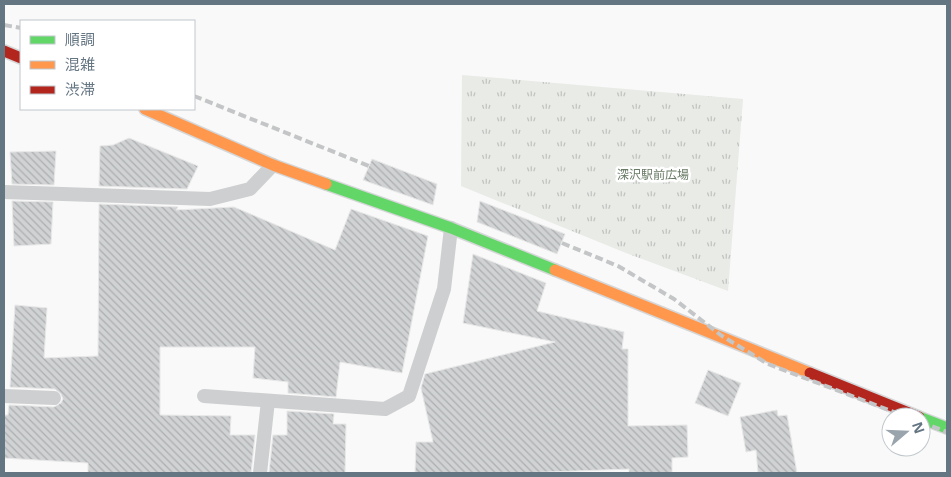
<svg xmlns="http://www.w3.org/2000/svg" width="951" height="477" font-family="'Noto Sans','Noto Sans JP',sans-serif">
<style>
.park{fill:url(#park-tufts)}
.building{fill:url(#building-back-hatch);stroke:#e8e8e8}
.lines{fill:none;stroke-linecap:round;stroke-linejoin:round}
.fast-casing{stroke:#d5d6d7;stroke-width:14}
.slow-casing{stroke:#d5d6d7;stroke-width:14}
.jam-casing{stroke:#d5d6d7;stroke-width:14}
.lane{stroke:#cecfd0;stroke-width:14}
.fast{stroke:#63d668;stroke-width:11}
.slow{stroke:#ff974d;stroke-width:11}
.jam{stroke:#b3261e;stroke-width:11}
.rail{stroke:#c3c5c6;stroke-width:4;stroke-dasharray:8 4;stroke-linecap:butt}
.labels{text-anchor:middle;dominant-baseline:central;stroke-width:5;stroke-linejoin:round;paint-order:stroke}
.park-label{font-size:12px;fill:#687a64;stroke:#fff}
</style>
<defs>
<pattern id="park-tufts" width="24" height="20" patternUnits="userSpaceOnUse" patternTransform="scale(1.25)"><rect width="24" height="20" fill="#e8ebe6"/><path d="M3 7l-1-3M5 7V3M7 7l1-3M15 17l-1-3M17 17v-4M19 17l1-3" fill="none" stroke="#c0c3c0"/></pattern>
<pattern id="building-back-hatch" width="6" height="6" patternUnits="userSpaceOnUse" patternTransform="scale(1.25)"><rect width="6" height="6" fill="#d0d2d3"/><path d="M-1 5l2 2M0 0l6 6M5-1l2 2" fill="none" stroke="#acafb1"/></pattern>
</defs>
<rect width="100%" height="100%" fill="#f9f9f9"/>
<path class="park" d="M462,75L743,99L728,291L626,253L461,186Z"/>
<g class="building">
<path d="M129,138L198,166L187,189L99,186L100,146L113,145Z"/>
<path d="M56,151L54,185L12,184L10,152Z"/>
<path d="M372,159L437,184L433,205L363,180Z"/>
<path d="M12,201L53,202L51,244L14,246Z"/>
<path d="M480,201L565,234L557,254L477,222Z"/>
<path d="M99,204L178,207L176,210L234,207L335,250L351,209L428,236L402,373L340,362L336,397L288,393V382L253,378L255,347H160V415L231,416L230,435H255L251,473H88V463L4,458V415H8L9,405L54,407L61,403L63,399L61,394L55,389L10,387L15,305L47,308L44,358L98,356Z"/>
<path d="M473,254L546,283L537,311L624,332L622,349H628V426L687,425L688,457L672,458V473H629V469L520,473H415L416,442H433L421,388L425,374L555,342L463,323Z"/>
<path d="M708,370L741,383L728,416L695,403Z"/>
<path d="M777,410L778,416L787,415L797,473H758L756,450L746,452L740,417Z"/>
<path d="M287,411L334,414L333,424H346L345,473H269L273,435H287Z"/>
</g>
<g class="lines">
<g class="fast-casing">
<g id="fast">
<path d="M326,184L451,228L555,270"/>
<path d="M921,418L947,428"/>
</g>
</g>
<g class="slow-casing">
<g id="slow">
<path d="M145,109L273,165L326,184"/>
<path d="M555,270L810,373"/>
</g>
</g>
<g class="jam-casing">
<g id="jam">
<path d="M4,51L21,58"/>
<path d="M810,373L919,417"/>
</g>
</g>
<g class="lane">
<path d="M4,192L210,199L250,189L273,165"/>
<path d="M4,396L54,398"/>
<path d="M204,396L385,409L409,396L444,289L451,228"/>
<path d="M260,473L268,401"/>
</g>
<use href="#fast" class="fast"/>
<use href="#slow" class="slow"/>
<use href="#jam" class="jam"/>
<g class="rail">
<path d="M4,25L21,28"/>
<path d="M194,96L369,166"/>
<path d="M562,243L618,266L674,299L722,336L768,364L907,417"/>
<path d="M921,422L947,432"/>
</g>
</g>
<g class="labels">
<g class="park-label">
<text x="653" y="174">深沢駅前広場</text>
</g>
</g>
<rect width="951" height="477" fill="none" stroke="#657683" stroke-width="10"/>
<rect x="20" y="20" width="175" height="90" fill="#ffffff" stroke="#c1c8cd"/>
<rect x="30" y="36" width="25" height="8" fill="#63d668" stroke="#c1c8cd"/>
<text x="65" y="45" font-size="15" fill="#657683">順調</text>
<rect x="30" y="61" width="25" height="8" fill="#ff974d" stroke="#c1c8cd"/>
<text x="65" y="70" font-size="15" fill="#657683">混雑</text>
<rect x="30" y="86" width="25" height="8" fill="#b3261e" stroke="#c1c8cd"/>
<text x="65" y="95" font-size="15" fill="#657683">渋滞</text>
<g transform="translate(906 432) rotate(71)"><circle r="24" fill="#ffffff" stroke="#c1c8cd"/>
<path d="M0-4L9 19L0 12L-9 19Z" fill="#99a4ac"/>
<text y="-8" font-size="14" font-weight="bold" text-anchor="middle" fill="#657683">N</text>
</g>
</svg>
